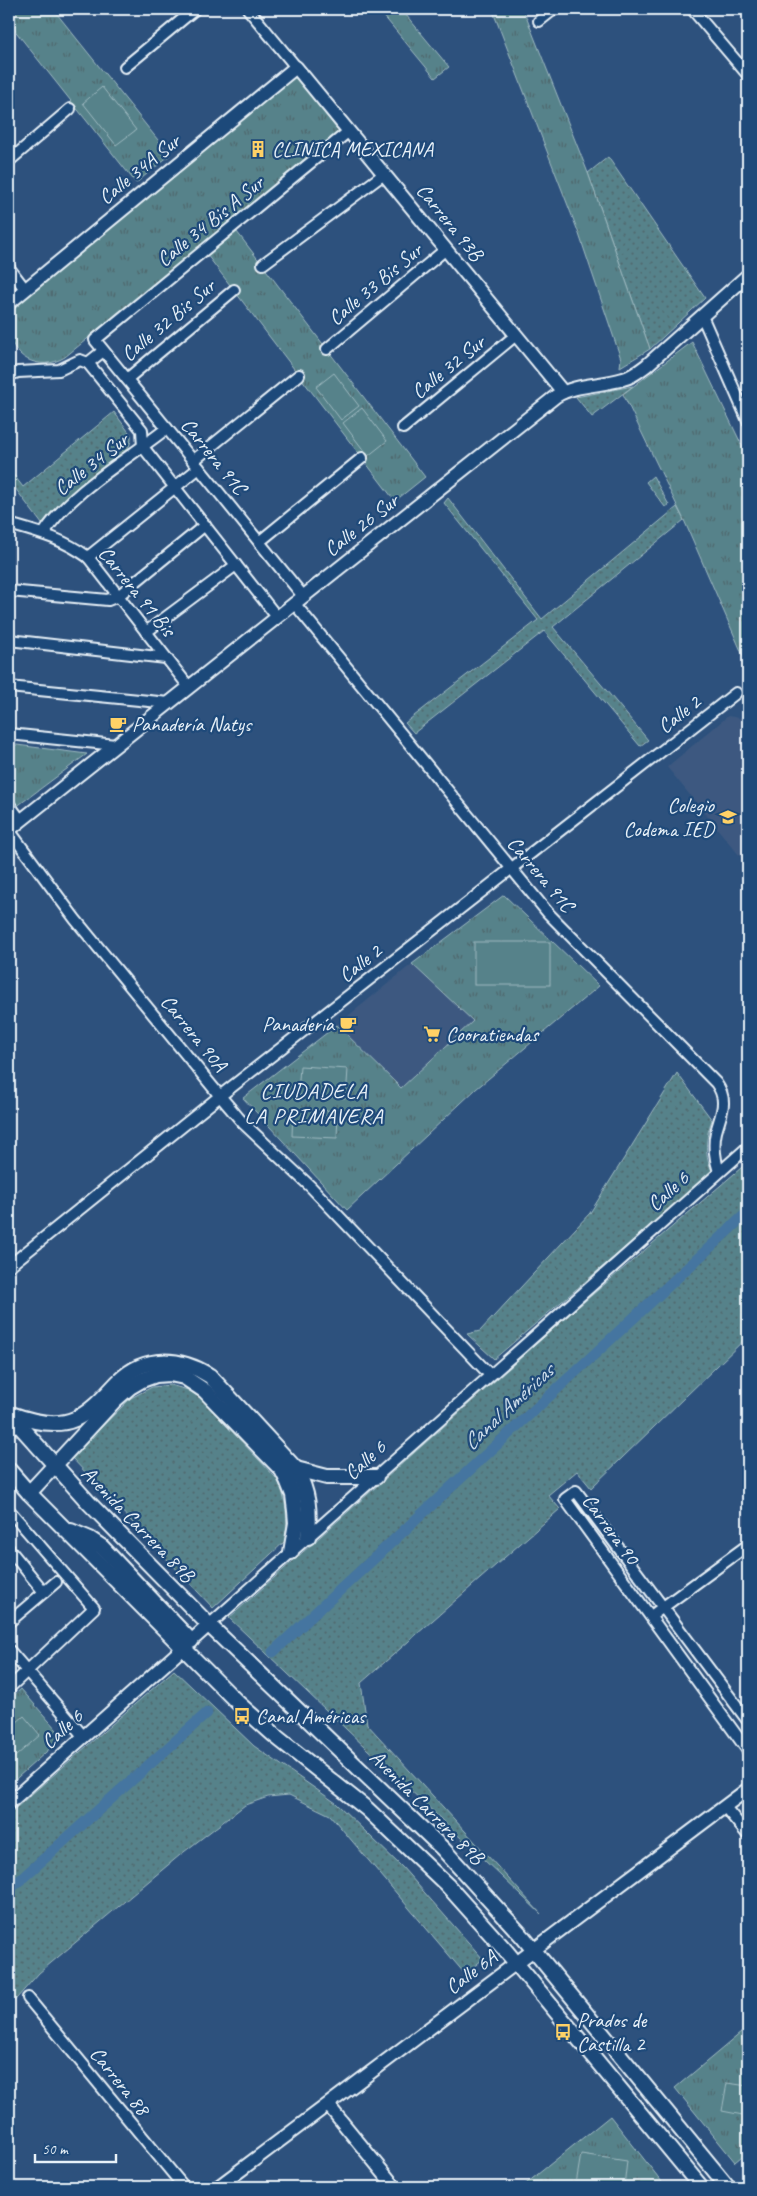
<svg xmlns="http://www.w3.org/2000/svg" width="757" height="2196" font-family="Caveat,sans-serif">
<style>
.built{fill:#3d5980}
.grass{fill:url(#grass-dots);stroke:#9fbac1}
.park{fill:url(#park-tufts);stroke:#9fbac1}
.garden{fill:#56828a;stroke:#9fbac1}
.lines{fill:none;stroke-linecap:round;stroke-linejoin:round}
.canal{stroke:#4474a0;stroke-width:11}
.minor-casing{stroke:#e8f1f8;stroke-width:14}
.tertiary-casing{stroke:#e8f1f8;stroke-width:16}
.secondary-casing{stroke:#e8f1f8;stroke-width:18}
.minor{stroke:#1f4a7a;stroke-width:10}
.tertiary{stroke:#1f4a7a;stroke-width:12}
.secondary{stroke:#1f4a7a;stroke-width:14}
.labels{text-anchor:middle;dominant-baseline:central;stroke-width:4.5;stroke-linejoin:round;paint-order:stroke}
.poi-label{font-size:21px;fill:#e8f1f8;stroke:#1f4a7a;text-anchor:start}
.street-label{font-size:21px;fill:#e8f1f8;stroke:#1f4a7a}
.neighbourhood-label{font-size:22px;letter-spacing:1px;fill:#e8f1f8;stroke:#1f4a7a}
.water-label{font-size:22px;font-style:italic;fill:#cfdeeb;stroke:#1f4a7a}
</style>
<defs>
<pattern id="grass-dots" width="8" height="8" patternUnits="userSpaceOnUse" patternTransform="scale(1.25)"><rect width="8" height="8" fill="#56828a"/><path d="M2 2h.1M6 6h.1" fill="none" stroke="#4f686d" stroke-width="1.8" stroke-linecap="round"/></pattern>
<pattern id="park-tufts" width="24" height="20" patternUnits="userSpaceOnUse" patternTransform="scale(1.25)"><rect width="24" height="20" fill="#56828a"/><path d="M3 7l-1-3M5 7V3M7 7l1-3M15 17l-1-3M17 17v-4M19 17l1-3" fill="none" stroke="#4f686d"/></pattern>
</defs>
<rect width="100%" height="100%" fill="#2d517d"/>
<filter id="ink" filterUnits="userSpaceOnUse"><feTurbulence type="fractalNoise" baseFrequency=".02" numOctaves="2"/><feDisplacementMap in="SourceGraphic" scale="10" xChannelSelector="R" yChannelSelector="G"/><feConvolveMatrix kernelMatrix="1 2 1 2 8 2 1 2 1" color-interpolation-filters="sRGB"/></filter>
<g filter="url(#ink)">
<g class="built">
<path d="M748,714V866L667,767L728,716L739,718Z"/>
<path d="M412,964L474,1021L401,1088L337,1025Z"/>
</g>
<g class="grass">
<path d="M608,157L705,298L650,349L588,173Z"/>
<path d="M633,386L592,417L576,397Z"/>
<path d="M114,412L131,435C132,444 127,450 122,457L51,512L42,524L9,480V469L23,487Z"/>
<path d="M653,476L669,505L665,507L646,482Z"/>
<path d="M448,498L542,619L677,507L684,520L553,627L648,740L640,746L544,631L414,733L405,723L538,620L444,503Z"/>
<path d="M677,1073L712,1120C705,1137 704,1156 713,1173L494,1359L467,1334L480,1331L590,1213Z"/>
<path d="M748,1162V1336L591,1488L577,1471L548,1495L560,1509L361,1683L367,1724L541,1914L229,1618L571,1313Z"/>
<path d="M170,1385L188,1390L199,1397L277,1479C287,1499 288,1520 285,1541L213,1608L71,1457L131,1398L152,1387Z"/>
<path d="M174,1670L254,1746L336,1803L402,1867L483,1959L465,1974L330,1815L289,1795L268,1797L245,1805L180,1855L39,1973L9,2007V1814Z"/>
</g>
<g class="park">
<path d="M9,9H53L170,155L136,183L9,23Z"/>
<path d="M378,9H401L449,67L435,78Z"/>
<path d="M492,9H523L588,173L650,349L620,367L621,359L579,234Z"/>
<path d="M294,75L340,133L65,357C39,373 9,357 9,327C9,318 8,311 14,304Z"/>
<path d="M237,232L425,477L395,501L207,255Z"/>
<path d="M692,342L748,458V667L684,520L623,394Z"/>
<path d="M9,744L87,754L16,807L9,797Z"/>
<path d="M504,895L599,986L476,1089L347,1210L243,1098L337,1025L401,1088L473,1021L412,964Z"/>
<path d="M21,1689L63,1737L9,1785V1700Z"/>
<path d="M748,2027V2151L735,2162L675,2088Z"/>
<path d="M610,2116L662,2182L655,2187H522Z"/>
</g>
<g class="garden">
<path d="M102,87L136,130L116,145L83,103Z"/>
<path d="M334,373L359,406L341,420L316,387Z"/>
<path d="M362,408L387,441L368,456L343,423Z"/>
<rect x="474" y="942" width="76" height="43"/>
<path d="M300,1066L348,1069L346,1098L298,1095Z"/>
<path d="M293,1109L338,1111L337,1138L292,1136Z"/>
<path d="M24,1716L40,1735L9,1762V1729Z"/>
<path d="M727,2083L748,2086V2116L722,2111Z"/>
<path d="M581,2154L627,2161L624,2187H599L576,2184Z"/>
</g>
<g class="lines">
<g class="canal">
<path d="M273,1652L748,1212"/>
<path d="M9,1890L207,1713"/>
</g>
<g class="minor-casing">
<g id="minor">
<path d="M248,9L296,67"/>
<path d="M692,9L748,75"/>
<path d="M539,21L554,9"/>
<path d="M125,67L195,9"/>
<path d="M9,161L70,109"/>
<path d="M263,264L384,174"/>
<path d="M9,268L25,289"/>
<path d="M702,316L748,421"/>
<path d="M327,349L446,249"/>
<path d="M88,363L142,430L143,447L277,617"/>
<path d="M88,363L103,351"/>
<path d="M9,375L18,372L59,370L80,360L88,363"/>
<path d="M127,379L234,290"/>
<path d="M403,428L516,335"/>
<path d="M193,461L299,375"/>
<path d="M9,524C40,533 61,538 88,557L189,687"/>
<path d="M44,533C72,490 127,460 167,428"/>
<path d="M259,542L362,458"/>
<path d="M88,557L199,468"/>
<path d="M9,591L108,600L118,596L205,525"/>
<path d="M303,596L95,340L349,131"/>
<path d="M294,603L548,913L716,1083C729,1101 721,1113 716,1132C713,1144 715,1160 719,1172"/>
<path d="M146,632L236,565"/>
<path d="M9,640L166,658"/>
<path d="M9,687L169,703"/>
<path d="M9,734L116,745"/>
<path d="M9,830L75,919L220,1096L243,1123L311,1187L490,1375"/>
<path d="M9,1266L220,1096L736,693"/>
<path d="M9,1510L94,1608L9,1688"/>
<path d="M9,1549L44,1592"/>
<path d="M651,1616L748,1545"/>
<path d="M9,1622L56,1582"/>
<path d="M209,1625L748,1147"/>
<path d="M9,1650L84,1737"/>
<path d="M748,1721L576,1491L565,1499L748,1751"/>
<path d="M725,1807L748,1835"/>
<path d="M28,1998L184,2187"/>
</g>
</g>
<g class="tertiary-casing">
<g id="tertiary">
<path d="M9,303L296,67L563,392"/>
<path d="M9,806L20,821"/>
<path d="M9,830L556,396C576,384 601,386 623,379C632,377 639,371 647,365L748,275"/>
<path d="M9,1803L209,1625"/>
<path d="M329,2106L395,2187"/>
<path d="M218,2187L748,1789"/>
</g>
</g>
<g class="secondary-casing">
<g id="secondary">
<path d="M9,1414L89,1503L209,1625L443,1849L523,1937L728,2187"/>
<path d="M11,1414C30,1421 55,1428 75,1419C93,1411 105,1395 119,1381C145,1355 180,1357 210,1376L296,1469C309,1493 310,1510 308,1537"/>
<path d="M296,1469L327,1477H376"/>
<path d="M9,1470L29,1493L238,1703L274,1735L367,1809L447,1885L506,1951L701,2187"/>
<path d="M29,1493L115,1400L130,1387L142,1380L156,1375L170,1374L184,1377L205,1391L282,1470L287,1480L293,1495L295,1511L296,1523L291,1552"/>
<path d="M71,1531L90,1539L102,1547L191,1641"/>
</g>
</g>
<use href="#minor" class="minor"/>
<use href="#tertiary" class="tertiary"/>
<use href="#secondary" class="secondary"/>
</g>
</g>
<defs>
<g id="building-bare" transform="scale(1.35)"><path d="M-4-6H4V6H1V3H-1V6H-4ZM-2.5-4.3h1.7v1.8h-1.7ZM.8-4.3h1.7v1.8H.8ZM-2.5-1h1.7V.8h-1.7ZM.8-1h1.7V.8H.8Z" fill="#ffd166" stroke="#1f4a7a" stroke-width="2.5" paint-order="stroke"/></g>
<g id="cafe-bare" transform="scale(1.35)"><path d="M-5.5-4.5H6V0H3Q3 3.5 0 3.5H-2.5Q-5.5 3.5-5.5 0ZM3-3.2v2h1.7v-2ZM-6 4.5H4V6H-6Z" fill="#ffd166" stroke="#1f4a7a" stroke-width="2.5" paint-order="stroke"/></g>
<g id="school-bare" transform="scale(1.35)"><path d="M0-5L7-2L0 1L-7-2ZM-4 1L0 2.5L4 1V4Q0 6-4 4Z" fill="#ffd166" stroke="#1f4a7a" stroke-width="2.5" paint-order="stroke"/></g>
<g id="supermarket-bare" transform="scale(1.35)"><path d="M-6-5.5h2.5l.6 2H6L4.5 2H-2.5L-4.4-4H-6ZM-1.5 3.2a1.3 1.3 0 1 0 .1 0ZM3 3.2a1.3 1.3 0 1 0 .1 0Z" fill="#ffd166" stroke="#1f4a7a" stroke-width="2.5" paint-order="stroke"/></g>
<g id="bus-bare" transform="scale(1.35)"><path d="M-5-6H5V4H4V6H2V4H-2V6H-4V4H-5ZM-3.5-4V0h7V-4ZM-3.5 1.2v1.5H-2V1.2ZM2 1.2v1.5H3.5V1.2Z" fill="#ffd166" stroke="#1f4a7a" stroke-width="2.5" paint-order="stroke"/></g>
</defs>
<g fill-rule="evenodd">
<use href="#building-bare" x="258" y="149"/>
<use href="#cafe-bare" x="118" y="724"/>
<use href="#school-bare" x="728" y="817"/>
<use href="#cafe-bare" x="348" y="1024"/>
<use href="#supermarket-bare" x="432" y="1034"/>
<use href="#bus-bare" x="242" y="1716"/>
<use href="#bus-bare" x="563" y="2032"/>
</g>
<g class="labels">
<g class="poi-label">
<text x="272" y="149">CLINICA MEXICANA</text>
<text x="132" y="724">Panadería Natys</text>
<text x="714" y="805" text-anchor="end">Colegio<tspan x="714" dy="24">Codema IED</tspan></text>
<text x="334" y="1024" text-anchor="end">Panadería</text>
<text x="446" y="1034">Cooratiendas</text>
<text x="256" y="1716">Canal Américas</text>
<text x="577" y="2020">Prados de<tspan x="577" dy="24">Castilla 2</tspan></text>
</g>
<g class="street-label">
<text transform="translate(139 169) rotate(-39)">Calle 34A Sur</text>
<text transform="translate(210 221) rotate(-39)">Calle 34 Bis A Sur</text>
<text transform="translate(450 222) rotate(51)">Carrera 93B</text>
<text transform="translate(375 284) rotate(-40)">Calle 33 Bis Sur</text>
<text transform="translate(168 320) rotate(-40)">Calle 32 Bis Sur</text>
<text transform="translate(448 367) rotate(-39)">Calle 32 Sur</text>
<text transform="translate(214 456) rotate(51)">Carrera 91C</text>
<text transform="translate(91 464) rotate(-38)">Calle 34 Sur</text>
<text transform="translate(361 525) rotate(-38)">Calle 26 Sur</text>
<text transform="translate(137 591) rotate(51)">Carrera 91 Bis</text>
<text transform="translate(679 714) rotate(-38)">Calle 2</text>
<text transform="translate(541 874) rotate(50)">Carrera 91C</text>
<text transform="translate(360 963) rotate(-38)">Calle 2</text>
<text transform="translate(194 1033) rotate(51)">Carrera 90A</text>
<text transform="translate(668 1191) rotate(-42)">Calle 6</text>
<text transform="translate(365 1460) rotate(-42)">Calle 6</text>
<text transform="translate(138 1524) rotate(46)">Avenida Carrera 89B</text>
<text transform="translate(611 1529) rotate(54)">Carrera 90</text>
<text transform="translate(62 1729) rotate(-42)">Calle 6</text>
<text transform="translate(427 1807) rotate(45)">Avenida Carrera 89B</text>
<text transform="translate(471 1972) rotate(-37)">Calle 6A</text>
<text transform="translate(120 2081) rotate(51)">Carrera 88</text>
</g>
<g class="neighbourhood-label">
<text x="314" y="1091">CIUDADELA<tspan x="314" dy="25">LA PRIMAVERA</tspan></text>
</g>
<g class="water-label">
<text transform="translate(508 1407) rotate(-43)">Canal Américas</text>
</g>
</g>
<rect width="757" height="2196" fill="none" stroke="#1f4a7a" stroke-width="30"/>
<rect x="15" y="15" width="727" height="2166" fill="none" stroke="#e8f1f8" stroke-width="2" filter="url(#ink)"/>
<path d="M35 2154v8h81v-8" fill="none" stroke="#e8f1f8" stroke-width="2.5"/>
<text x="42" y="2154" font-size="15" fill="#e8f1f8" stroke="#1f4a7a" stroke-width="4" paint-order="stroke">50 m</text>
</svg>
